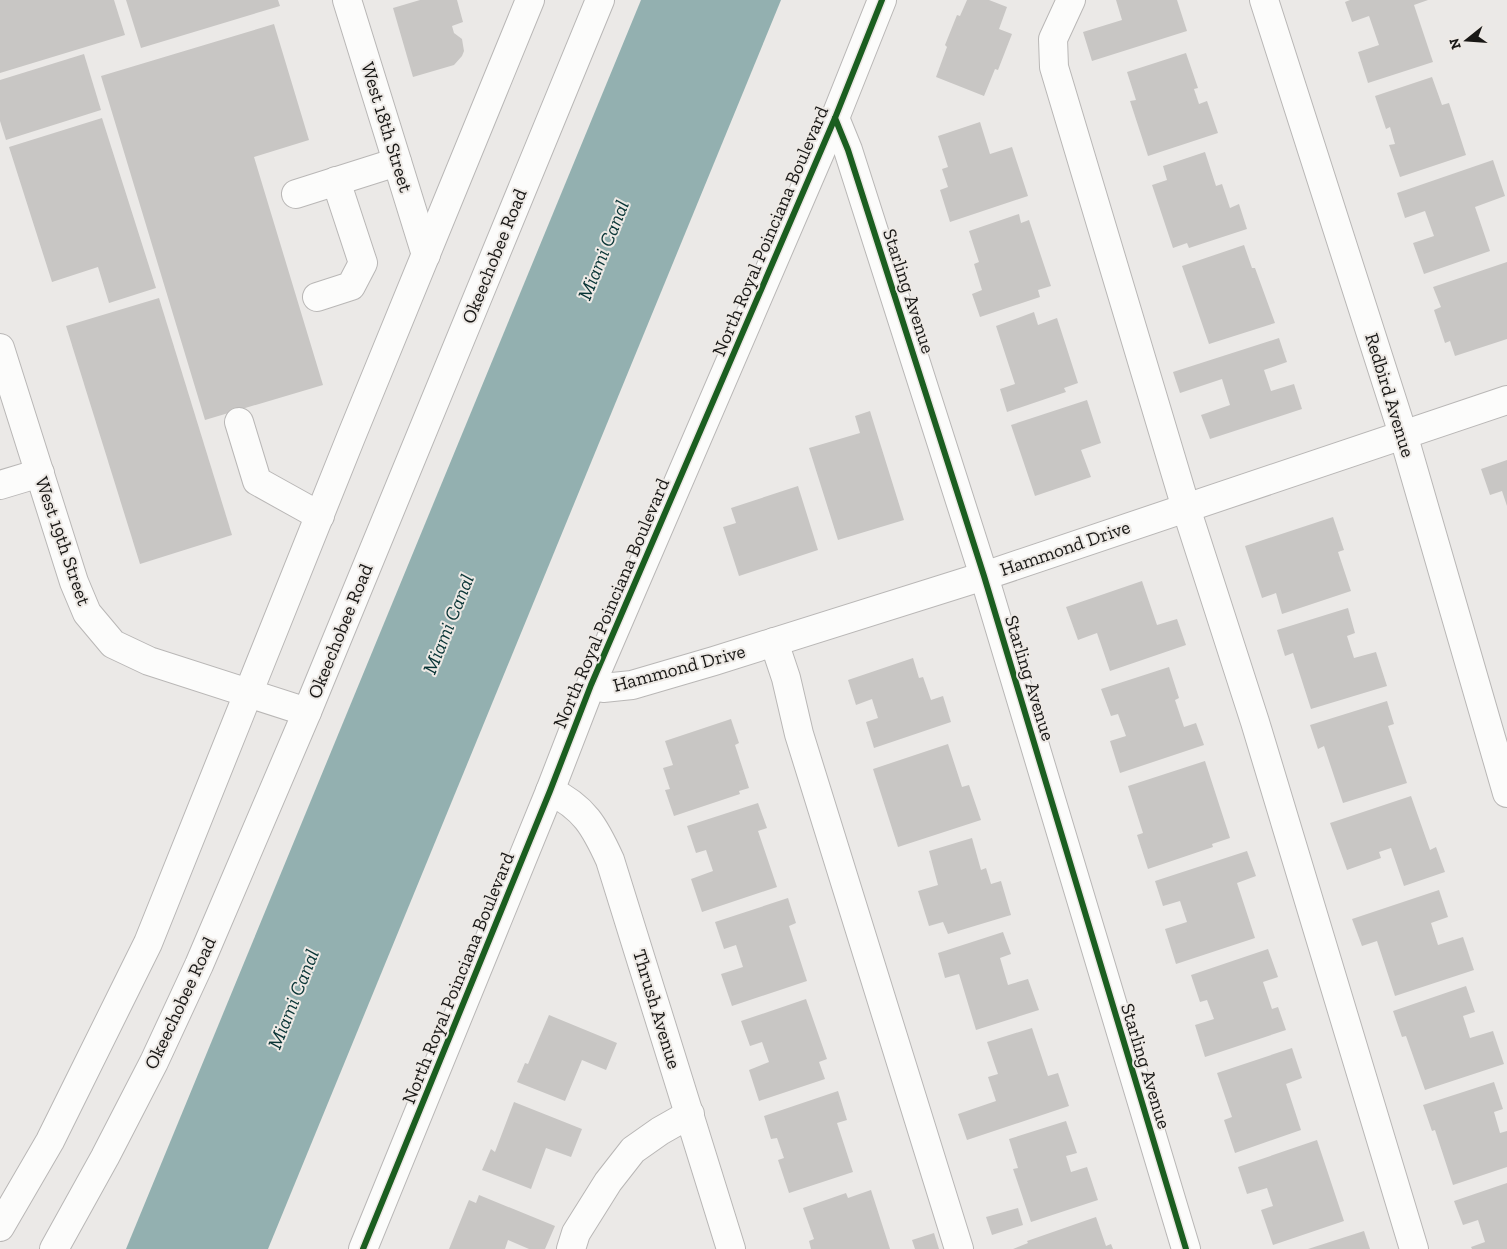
<svg xmlns="http://www.w3.org/2000/svg" width="1507" height="1249" font-family="'Zilla Slab',serif">
<style>
.water{fill:#93b0b0}
.building{fill:#c8c6c4}
.lines{fill:none;stroke-linecap:round;stroke-linejoin:round}
.minor-casing{stroke:#b9b7b6;stroke-width:30}
.highway-casing{stroke:#b9b7b6;stroke-width:30}
.minor{stroke:#fcfcfb;stroke-width:28}
.highway{stroke:#fcfcfb;stroke-width:28}
.cycleway-casing{stroke:#ede9e5;stroke-width:9}
.cycleway{stroke:#1b5e20;stroke-width:6}
.labels{text-anchor:middle;dominant-baseline:central;stroke-width:4;stroke-linejoin:round;paint-order:stroke}
.street-label{font-size:19px;fill:#191816;stroke:#ede9e5}
.water-label{font-size:20px;font-style:italic;fill:#083435;stroke:#ede9e5}
</style>
<rect width="100%" height="100%" fill="#ebe9e7"/>
<path class="water" d="M641,0H781L268,1249H126Z"/>
<g class="building">
<path d="M0,0H114L125,35L0,73Z"/>
<path d="M126,0H278L280,6L141,48Z"/>
<path d="M420,0H457L463,22L452,26L454,33L462,39L464,51L462,56L454,65L413,77L393,8Z"/>
<path d="M967,0H989L1007,7L999,29L1012,34L998,70L995,69L984,96L936,77L947,47L945,45L957,15L960,16Z"/>
<path d="M1116,0H1177L1187,31L1092,61L1083,32L1122,20Z"/>
<path d="M1350,0H1428L1414,5L1433,62L1368,83L1358,52L1379,45L1369,16L1352,22L1345,2Z"/>
<path d="M274,24L309,140L254,157L323,385L205,420L101,76Z"/>
<path d="M1186,53L1198,88L1194,89L1199,104L1207,101L1218,133L1148,156L1130,101L1136,100L1127,72Z"/>
<path d="M84,54L101,110L6,140L0,121V80Z"/>
<path d="M1432,77L1442,105L1449,103L1466,155L1400,177L1389,145L1395,144L1390,127L1386,129L1375,96Z"/>
<path d="M102,118L156,288L109,303L98,267L52,282L9,147Z"/>
<path d="M980,122L990,154L1012,147L1028,196L950,222L940,190L948,187L942,169L948,167L938,136Z"/>
<path d="M1205,152L1216,186L1222,184L1230,208L1239,204L1247,229L1189,248L1187,243L1173,248L1152,185L1167,180L1163,166Z"/>
<path d="M1493,160L1505,196L1475,207L1490,251L1424,274L1413,243L1434,236L1425,211L1405,218L1397,193Z"/>
<path d="M1019,214L1021,223L1029,220L1051,286L1038,290L1040,297L980,317L972,294L982,290L974,264L979,262L969,231Z"/>
<path d="M1244,245L1252,268H1255L1275,323L1209,344L1182,266Z"/>
<path d="M1507,262V339L1455,356L1450,341L1445,343L1434,310L1441,307L1433,287Z"/>
<path d="M159,298L232,535L140,564L66,326Z"/>
<path d="M1034,312L1038,325L1057,318L1078,383L1064,388L1066,392L1007,412L1000,389L1015,384L996,326Z"/>
<path d="M1279,338L1287,362L1264,370L1271,391L1294,384L1302,409L1210,439L1201,415L1230,405L1222,379L1180,393L1173,372Z"/>
<path d="M1087,400L1101,443L1081,450L1091,477L1035,496L1011,425Z"/>
<path d="M870,411L904,520L838,540L809,448L860,433L855,416Z"/>
<path d="M1507,460V506L1502,491L1490,495L1481,469Z"/>
<path d="M798,486L818,550L739,576L723,527L736,523L731,508Z"/>
<path d="M1333,517L1344,550L1338,552L1351,591L1282,614L1276,593L1262,598L1245,546Z"/>
<path d="M1142,581L1157,625L1177,619L1186,645L1110,671L1097,633L1078,640L1066,607Z"/>
<path d="M1348,608L1355,633L1347,636L1354,658L1376,652L1387,686L1311,709L1293,653L1285,656L1277,630Z"/>
<path d="M913,658L919,678L923,677L931,700L943,696L951,722L874,748L866,722L878,718L872,699L856,705L848,680Z"/>
<path d="M1169,667L1179,698L1175,700L1184,727L1196,723L1204,745L1120,773L1110,741L1126,736L1118,714L1111,716L1101,689Z"/>
<path d="M1387,701L1394,724L1388,726L1407,783L1343,803L1324,746L1318,749L1310,725Z"/>
<path d="M731,719L739,743L735,745L749,788L739,791L740,794L674,816L665,790L670,789L663,768L673,765L665,741Z"/>
<path d="M948,744L962,787L969,785L981,820L898,847L873,769Z"/>
<path d="M1205,761L1230,838L1212,844L1213,847L1148,869L1137,835L1143,833L1128,786Z"/>
<path d="M1411,796L1430,850L1436,847L1445,872L1404,886L1391,848L1379,852L1381,858L1347,870L1330,823Z"/>
<path d="M758,803L767,828L758,831L777,887L702,912L691,879L713,871L706,850L696,853L687,826Z"/>
<path d="M972,838L981,870L986,868L991,884L1001,881L1011,915L948,934L943,922L929,926L918,891L938,885L929,851Z"/>
<path d="M1247,851L1256,876L1237,883L1255,938L1176,964L1165,929L1187,922L1180,901L1163,906L1155,881Z"/>
<path d="M1439,890L1448,917L1431,923L1438,945L1463,937L1474,970L1395,996L1377,941L1362,946L1352,919Z"/>
<path d="M788,898L796,923L789,926L807,981L732,1006L721,974L743,967L736,945L724,949L715,922Z"/>
<path d="M1003,932L1011,954L1000,958L1008,985L1028,979L1039,1010L976,1030L959,974L945,978L938,953Z"/>
<path d="M1268,949L1278,977L1263,982L1272,1009L1278,1007L1286,1030L1205,1057L1195,1025L1214,1019L1207,1000L1200,1002L1191,975Z"/>
<path d="M1466,986L1475,1012L1463,1016L1470,1038L1493,1031L1504,1064L1425,1090L1406,1036L1402,1037L1393,1011Z"/>
<path d="M806,999L827,1059L819,1062L825,1079L759,1101L749,1070L769,1062L762,1042L750,1046L741,1021Z"/>
<path d="M549,1015L617,1043L606,1070L582,1060L565,1101L517,1082L525,1063L528,1064Z"/>
<path d="M1032,1028L1048,1076L1058,1073L1069,1106L967,1140L958,1114L996,1101L988,1077L998,1074L987,1042Z"/>
<path d="M1292,1048L1302,1078L1286,1084L1301,1130L1235,1153L1224,1120L1232,1117L1217,1073Z"/>
<path d="M1494,1082L1503,1109L1494,1112L1500,1133L1507,1131V1167L1453,1185L1435,1130L1432,1131L1423,1105Z"/>
<path d="M838,1091L847,1120L837,1123L853,1172L789,1193L778,1160L784,1158L777,1138L771,1139L764,1116Z"/>
<path d="M514,1102L582,1129L571,1157L546,1148L531,1189L482,1170L491,1149L495,1152Z"/>
<path d="M1066,1121L1077,1153L1066,1156L1071,1172L1087,1167L1098,1200L1031,1222L1013,1169L1018,1168L1009,1139Z"/>
<path d="M1317,1140L1344,1221L1273,1245L1261,1210L1273,1206L1267,1188L1247,1194L1238,1167Z"/>
<path d="M1507,1183V1249H1472L1471,1247L1485,1242L1478,1220L1463,1225L1454,1201Z"/>
<path d="M871,1190L890,1249H811L809,1241L814,1239L803,1208L846,1193L848,1198Z"/>
<path d="M479,1195L555,1226L545,1249H529L508,1240L505,1249H449L469,1200L476,1203Z"/>
<path d="M1018,1208L1023,1225L992,1235L986,1217Z"/>
<path d="M1096,1217L1106,1246L1111,1244L1113,1249H1013L1028,1243L1027,1241Z"/>
<path d="M1364,1231L1370,1249H1308Z"/>
<path d="M934,1233L939,1249H915L912,1240Z"/>
</g>
<g class="lines">
<g class="minor-casing">
<g id="minor">
<path d="M347,0L426,255"/>
<path d="M1071,0L1053,39L1054,67L1186,508L1255,722L1414,1249"/>
<path d="M1264,0L1403,434L1507,793"/>
<path d="M835,118L848,150L984,576L1186,1249"/>
<path d="M296,194L397,162"/>
<path d="M317,297L351,286L363,263L336,181"/>
<path d="M0,348L74,582L87,613L113,644L149,661L307,712"/>
<path d="M239,422L257,481L320,516"/>
<path d="M0,485L40,473"/>
<path d="M774,642L786,678L799,734L959,1249"/>
<path d="M591,685L603,688L632,685L714,661L984,576L1507,400"/>
<path d="M550,791C584,807 595,827 610,860L731,1249"/>
<path d="M363,1249L550,791L591,685L835,118L882,0"/>
<path d="M571,1249L576,1233L608,1182L633,1150L660,1131L690,1114"/>
</g>
</g>
<g class="highway-casing">
<g id="highway">
<path d="M0,1227L50,1141L148,943L351,437L530,0"/>
<path d="M54,1249L105,1157L154,1062L199,965L307,712L600,0"/>
</g>
</g>
<use href="#minor" class="minor"/>
<use href="#highway" class="highway"/>
<g class="cycleway-casing">
<g id="cycleway">
<path d="M835,118L848,150L984,576L1186,1249"/>
<path d="M363,1249L550,791L591,685L835,118L882,0"/>
</g>
</g>
<use href="#cycleway" class="cycleway"/>
</g>
<g class="labels">
<g class="street-label">
<text transform="translate(387 127) rotate(73)">West 18th Street</text>
<text transform="translate(770 231) rotate(-67)">North Royal Poinciana Boulevard</text>
<text transform="translate(494 256) rotate(-68)">Okeechobee Road</text>
<text transform="translate(909 291) rotate(72)">Starling Avenue</text>
<text transform="translate(1390 395) rotate(73)">Redbird Avenue</text>
<text transform="translate(63 541) rotate(71)">West 19th Street</text>
<text transform="translate(1065 548) rotate(-19)">Hammond Drive</text>
<text transform="translate(611 603) rotate(-67)">North Royal Poinciana Boulevard</text>
<text transform="translate(340 631) rotate(-68)">Okeechobee Road</text>
<text transform="translate(679 668) rotate(-15)">Hammond Drive</text>
<text transform="translate(1030 678) rotate(73)">Starling Avenue</text>
<text transform="translate(458 978) rotate(-68)">North Royal Poinciana Boulevard</text>
<text transform="translate(180 1003) rotate(-65)">Okeechobee Road</text>
<text transform="translate(657 1009) rotate(73)">Thrush Avenue</text>
<text transform="translate(1146 1066) rotate(73)">Starling Avenue</text>
</g>
<g class="water-label">
<text transform="translate(603 250) rotate(-68)">Miami Canal</text>
<text transform="translate(448 624) rotate(-68)">Miami Canal</text>
<text transform="translate(293 999) rotate(-68)">Miami Canal</text>
</g>
</g>
<g transform="translate(1467 40) rotate(253)" stroke="#ede9e5" stroke-width="4" paint-order="stroke">
<path d="M0-4L9 19L0 12L-9 19Z" fill="#191816"/>
<text y="-8" font-size="14" font-weight="bold" text-anchor="middle" fill="#191816">N</text>
</g>
</svg>
